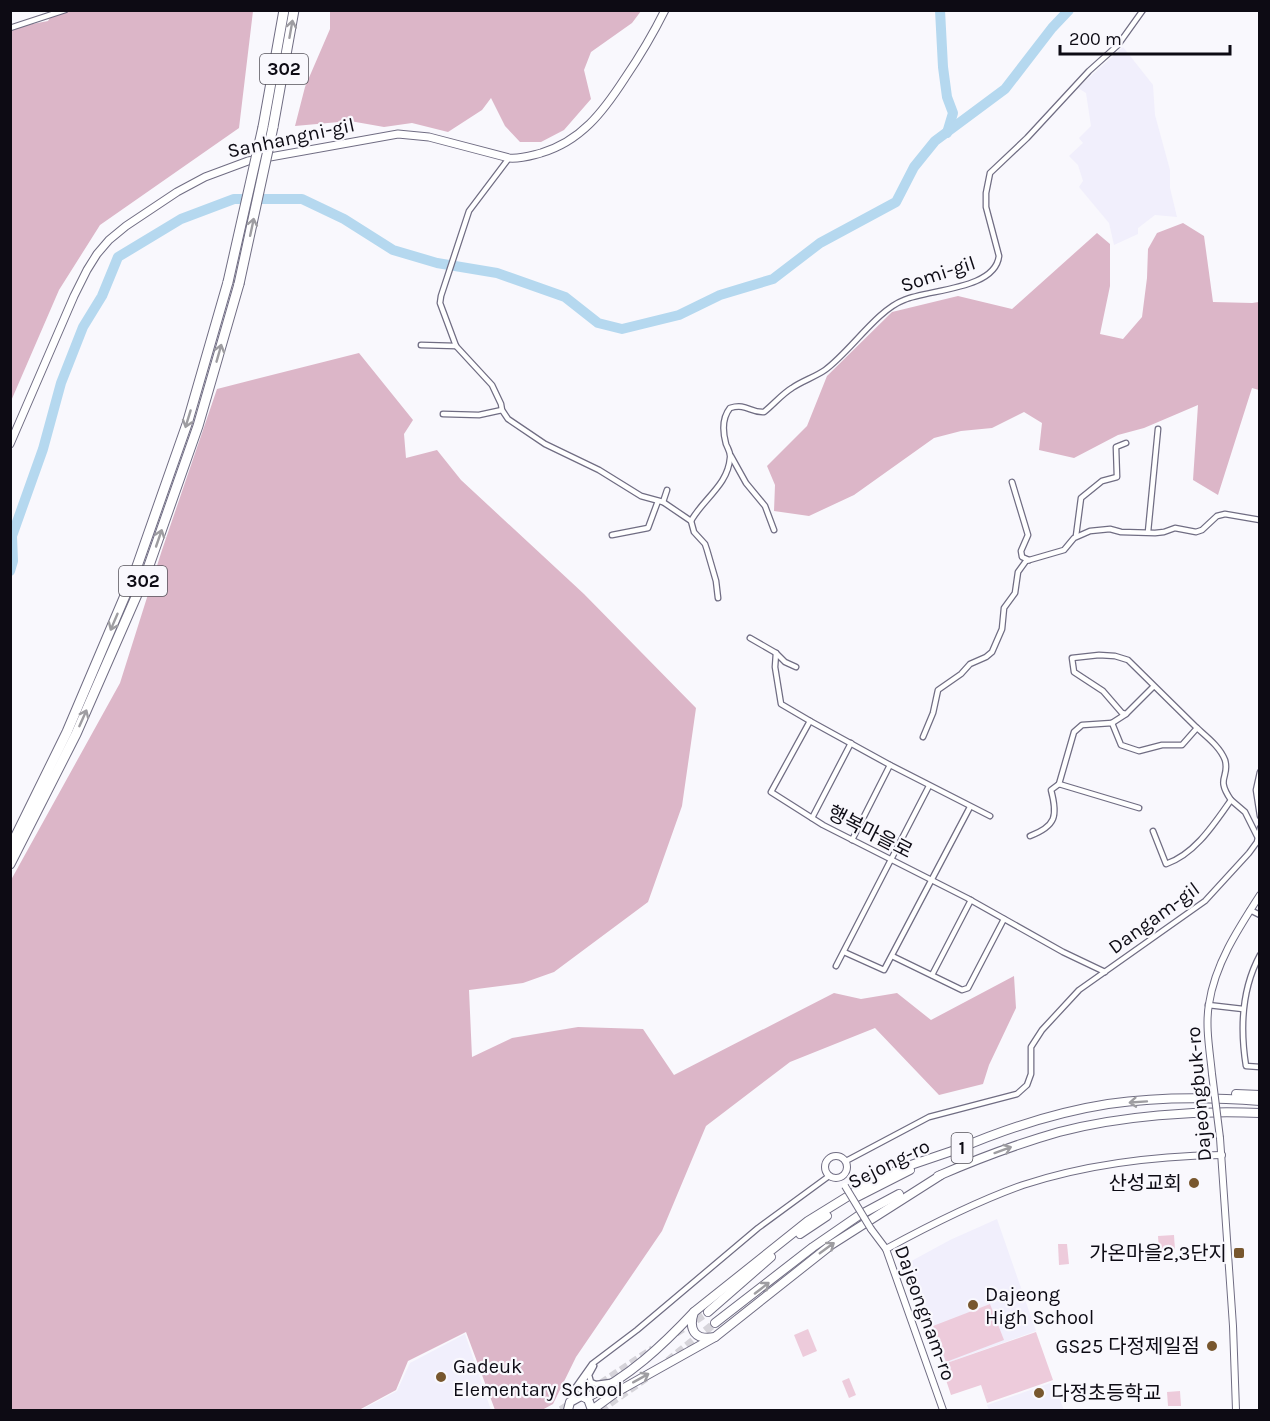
<svg xmlns="http://www.w3.org/2000/svg" width="1270" height="1421" font-family="Karla,'Noto Sans KR',sans-serif">
<style>
.built{fill:#f1effc}
.green{fill:#edcbdb}
.forest{fill:#dcb6c8}
.lines{fill:none;stroke-linecap:round;stroke-linejoin:round}
.river{stroke:#b5d8ef;stroke-width:10}
.trunk-tunnel{stroke:#d6d4da;stroke-width:8;stroke-dasharray:8 4;stroke-linecap:butt}
.minor-casing{stroke:#706d83;stroke-width:7}
.tertiary-casing{stroke:#706d83;stroke-width:8}
.secondary-casing{stroke:#706d83;stroke-width:9}
.primary-casing{stroke:#706d83;stroke-width:10}
.trunk-casing{stroke:#706d83;stroke-width:10}
.motorway-casing{stroke:#706d83;stroke-width:11}
.minor{stroke:#fff;stroke-width:4.5}
.tertiary{stroke:#fff;stroke-width:6}
.secondary{stroke:#fff;stroke-width:7}
.primary{stroke:#fff;stroke-width:8}
.trunk{stroke:#fff;stroke-width:8}
.motorway{stroke:#fff;stroke-width:9}
.tertiary-bridge-casing{stroke:#706d83;stroke-width:8;stroke-linecap:butt}
.motorway-bridge-casing{stroke:#706d83;stroke-width:11;stroke-linecap:butt}
.tertiary-bridge{stroke:#fff;stroke-width:6}
.motorway-bridge{stroke:#fff;stroke-width:9}
.oneway{stroke:#9e9da1}
.poi-dot{fill:#78572e;stroke:#f9f8fd;stroke-width:2}
.labels{text-anchor:middle;dominant-baseline:central;stroke-width:4.5;stroke-linejoin:round;paint-order:stroke}
.shield{fill:#f9f8fd;stroke:#54525a;stroke-width:1.5}
.shield-label{font-size:18px;font-weight:bold;fill:#0d0b14}
.street-label{font-size:20px;fill:#0d0b14;stroke:#f9f8fd}
.poi-label{font-size:20px;fill:#0d0b14;stroke:#f9f8fd;text-anchor:end}
</style>
<rect width="100%" height="100%" fill="#f9f8fd"/>
<g class="built">
<path d="M1123,47L1153,85L1155,115L1170,170V188L1177,217L1155,215L1138,228V234L1114,245L1109,223L1079,187L1083,181L1078,165L1069,156L1083,143L1079,138L1091,126L1086,93L1078,88Z"/>
<path d="M997,1219L1036,1331L941,1365L904,1265L950,1240Z"/>
<path d="M465,1334L491,1410H361L397,1391L410,1363Z"/>
<path d="M1053,1382L1064,1410H989L987,1405Z"/>
</g>
<g class="green">
<path d="M1174,1235L1175,1250H1159L1158,1236Z"/>
<path d="M1058,1244H1067L1069,1264L1059,1265Z"/>
<path d="M990,1304L1004,1340L946,1362L933,1326Z"/>
<path d="M808,1329L817,1351L803,1357L794,1335Z"/>
<path d="M1036,1332L1053,1380L987,1403L981,1385L951,1395L941,1365Z"/>
<path d="M849,1378L856,1395L849,1398L842,1381Z"/>
<path d="M1180,1391L1181,1406H1168L1167,1392Z"/>
</g>
<g class="forest">
<path d="M54,11H253L239,128L100,225L59,290L11,401V28L48,21Z"/>
<path d="M330,11V10L641,11L632,23L591,52L584,70L591,99L564,130L541,142H520L505,126L491,98L482,110L448,132L412,123L384,127L350,121L295,126L305,87L330,29Z"/>
<path d="M1183,223L1204,236L1213,302L1252,303L1259,302V390L1252,388L1218,495L1193,480L1198,405L1144,428L1118,435L1074,458L1039,450L1042,423L1024,412L992,428L961,431L934,438L854,495L809,516L774,511L775,485L767,466L807,426L827,376L892,312L958,296L1012,309L1097,233L1110,244V286L1100,334L1123,339L1142,317L1147,278L1148,249L1157,233Z"/>
<path d="M359,353L413,420L404,434L406,458L437,450L461,480L584,594L696,708L682,806L648,902L554,972L523,983L469,990L472,1057L512,1038L578,1027L643,1029L674,1075L834,993L861,999L897,993L931,1020L1014,976L1016,1008L989,1065L983,1084L939,1095L875,1028L790,1062L706,1126L662,1231L576,1357L553,1404L542,1410H495L466,1332L408,1361L396,1390L359,1410H11V880L120,683L162,550L217,389Z"/>
</g>
<g class="lines">
<g class="river">
<path d="M940,10L943,67L947,97L953,113L947,133"/>
<path d="M10,571L13,561L12,536L43,449L61,383L83,327L102,296L118,257L181,219L234,199H302L344,219L393,250L437,263L497,273L565,297L598,323L622,329L679,315L720,295L773,279L820,243L896,202L914,167L935,141L1005,89L1052,28L1069,10"/>
</g>
<g class="trunk-tunnel">
<path d="M676,1333L708,1312"/>
<path d="M668,1361L715,1323"/>
<path d="M561,1410L653,1349"/>
<path d="M600,1410L646,1378"/>
</g>
<g class="minor-casing">
<g id="minor">
<path d="M10,28L65,10"/>
<path d="M509,158L469,211L441,296L440,303L456,346L492,385L501,404L502,410L508,419L545,444L599,470L641,496L663,502L691,521L694,532L705,544L707,550L716,581L718,598"/>
<path d="M421,345L456,346"/>
<path d="M443,414L479,415L502,410"/>
<path d="M731,456L746,483L765,506L774,530"/>
<path d="M1012,482L1028,535L1021,551L1022,557L1029,560"/>
<path d="M663,502L667,490"/>
<path d="M691,521C703,499 728,485 730,458C731,453 728,449 726,444C723,433 722,418 730,408C747,403 750,413 764,412C774,404 782,394 792,388C802,381 815,377 825,370C850,352 877,310 904,300C929,289 995,290 999,256L986,207V193L990,173L1027,138L1089,71L1118,45L1143,10"/>
<path d="M1148,532L1158,429"/>
<path d="M612,535L648,528L658,501"/>
<path d="M1076,536L1081,498L1102,481L1117,477L1116,447L1126,443"/>
<path d="M750,638L776,653L785,662L796,667"/>
<path d="M776,653L775,667L781,704L810,721L771,792L823,825L967,898L1063,952L1105,972"/>
<path d="M810,721L890,765L990,816"/>
<path d="M1112,723L1126,714"/>
<path d="M923,737L933,713L938,690L961,674L970,664L986,657L992,652L1002,629L1004,608L1015,593L1018,572L1026,561L1064,550L1074,538L1090,531L1110,529L1121,532L1155,533L1164,532L1175,528L1196,532L1202,530L1217,516L1225,514L1260,520"/>
<path d="M1260,772L1256,790L1260,816"/>
<path d="M1059,784L1074,732L1082,725L1112,723L1121,745L1139,751L1162,745H1182L1197,728L1128,660L1115,656L1099,655L1072,658L1074,672L1103,691L1122,713L1126,714L1154,686"/>
<path d="M1231,800L1245,812L1257,836"/>
<path d="M812,818L851,743"/>
<path d="M1153,831L1166,864C1195,854 1214,824 1231,800C1215,777 1230,778 1225,760C1220,747 1207,737 1197,728"/>
<path d="M1030,836C1056,826 1058,816 1051,790L1059,784L1139,808"/>
<path d="M852,840L890,765"/>
<path d="M1250,910L1260,915"/>
<path d="M844,952L884,970L970,807"/>
<path d="M1260,955C1241,990 1240,1028 1246,1066L1260,1067"/>
<path d="M892,956L962,990L968,988L1004,919"/>
<path d="M836,966L929,786"/>
<path d="M932,975L971,900"/>
<path d="M1208,1005L1243,1009"/>
<path d="M846,1161L929,1117L1017,1094L1027,1085L1031,1074V1047L1042,1030L1079,990L1205,901L1249,853L1257,842L1260,828"/>
<path d="M594,1366L589,1375L591,1382L596,1384L611,1382"/>
<path d="M583,1396L582,1382L588,1374"/>
<path d="M571,1400L575,1388L592,1364L637,1330L758,1228L829,1176"/>
</g>
</g>
<g class="tertiary-casing">
<g id="tertiary">
<path d="M1212,1074C1210,1052 1205,1026 1209,1004C1215,964 1238,929 1260,895"/>
<path d="M1220,1138L1233,1326L1236,1410"/>
<circle cx="836" cy="1167" r="11"/>
<path d="M871,1229L886,1249L943,1410"/>
<path d="M886,1249C930,1225 975,1202 1023,1185C1087,1164 1154,1156 1222,1155"/>
</g>
</g>
<g class="secondary-casing">
<path id="secondary" d="M10,444L74,296L87,270L97,254L109,240L126,226L177,192L205,177L248,161L398,134L429,137L509,158C521,159 529,156 541,153C581,141 603,112 625,78C640,56 653,34 665,10"/>
</g>
<g class="primary-casing">
<g id="primary">
<path d="M586,1398C629,1377 662,1346 694,1312"/>
<path d="M568,1410L570,1402L581,1396L588,1399L592,1410"/>
<path d="M592,1410L615,1393L715,1337"/>
</g>
</g>
<g class="trunk-casing">
<g id="trunk">
<path d="M1236,1094L1260,1095"/>
<path d="M958,1149C1005,1129 1057,1112 1108,1104C1157,1097 1210,1097 1260,1101"/>
<path d="M941,1175L831,1245L715,1337C695,1341 688,1330 694,1312L808,1221L863,1187L899,1169L961,1148"/>
<path d="M938,1176C977,1159 1017,1144 1059,1132C1120,1116 1196,1110 1260,1113"/>
<path d="M855,1198L910,1170"/>
<path d="M800,1234L827,1216"/>
<path d="M708,1312L771,1257"/>
<path d="M715,1323L813,1247L858,1216L899,1194"/>
</g>
</g>
<g class="motorway-casing">
<g id="motorway">
<path d="M263,127L284,10"/>
<path d="M273,127L294,10"/>
<path d="M10,848L67,732L135,572L187,424L228,282"/>
<path d="M10,864L76,734L146,574L198,426L239,284"/>
</g>
</g>
<use href="#minor" class="minor"/>
<use href="#tertiary" class="tertiary"/>
<use href="#secondary" class="secondary"/>
<use href="#primary" class="primary"/>
<use href="#trunk" class="trunk"/>
<use href="#motorway" class="motorway"/>
<g class="tertiary-bridge-casing">
<g id="tertiary-bridge">
<path d="M1212,1074L1220,1138"/>
<path d="M845,1186L871,1229"/>
</g>
</g>
<g class="motorway-bridge-casing">
<g id="motorway-bridge">
<path d="M228,282L263,127"/>
<path d="M239,284L273,127"/>
</g>
</g>
<use href="#tertiary-bridge" class="tertiary-bridge"/>
<use href="#motorway-bridge" class="motorway-bridge"/>
</g>
<defs><path id="oneway-shaft" d="M-6 0H5M1.5-3L5.5 0L1.5 3" fill="none" stroke-width="1.6" stroke-linecap="round" stroke-linejoin="round" transform="scale(1.5)"/></defs>
<g class="oneway">
<use href="#oneway-shaft" transform="translate(291 29) rotate(-80)"/>
<use href="#oneway-shaft" transform="translate(252 227) rotate(-78)"/>
<use href="#oneway-shaft" transform="translate(219 353) rotate(-74)"/>
<use href="#oneway-shaft" transform="translate(188 419) rotate(107)"/>
<use href="#oneway-shaft" transform="translate(159 538) rotate(-71)"/>
<use href="#oneway-shaft" transform="translate(114 622) rotate(113)"/>
<use href="#oneway-shaft" transform="translate(83 718) rotate(-66)"/>
<use href="#oneway-shaft" transform="translate(1138 1102) rotate(176)"/>
<use href="#oneway-shaft" transform="translate(1003 1150) rotate(-20)"/>
<use href="#oneway-shaft" transform="translate(827 1248) rotate(-36)"/>
<use href="#oneway-shaft" transform="translate(762 1288) rotate(-38)"/>
<use href="#oneway-shaft" transform="translate(641 1378) rotate(-29)"/>
</g>
<g class="poi-dot">
<circle cx="1194" cy="1183" r="6"/>
<rect x="1233" y="1247" width="12" height="12" rx="3"/>
<circle cx="973" cy="1305" r="6"/>
<circle cx="1212" cy="1346" r="6"/>
<circle cx="441" cy="1377" r="6"/>
<circle cx="1039" cy="1393" r="6"/>
</g>
<g class="labels">
<g class="shield">
<rect x="260" y="54" width="48" height="30" rx="4.5"/>
<rect x="119" y="566" width="48" height="30" rx="4.5"/>
<rect x="951.5" y="1133" width="21" height="30" rx="4.5"/>
</g>
<g class="shield-label">
<text x="284" y="69">302</text>
<text x="143" y="581">302</text>
<text x="962" y="1148">1</text>
</g>
<g class="street-label">
<text transform="translate(291 138) rotate(-12)">Sanhangni-gil</text>
<text transform="translate(938 274) rotate(-18)">Somi-gil</text>
<text transform="translate(870 832) rotate(27)">행복마을로</text>
<text transform="translate(1154 918) rotate(-36)">Dangam-gil</text>
<text transform="translate(1199 1094) rotate(-95)">Dajeongbuk-ro</text>
<text transform="translate(889 1164) rotate(-26)">Sejong-ro</text>
<text transform="translate(925 1313) rotate(70)">Dajeongnam-ro</text>
</g>
<g class="poi-label">
<text x="1182" y="1183">산성교회</text>
<text x="1227" y="1253">가온마을2,3단지</text>
<text x="985" y="1294" text-anchor="start">Dajeong<tspan x="985" dy="23">High School</tspan></text>
<text x="1200" y="1346">GS25 다정제일점</text>
<text x="453" y="1366" text-anchor="start">Gadeuk<tspan x="453" dy="23">Elementary School</tspan></text>
<text x="1051" y="1393" text-anchor="start">다정초등학교</text>
</g>
</g>
<rect width="1270" height="1421" fill="none" stroke="#0d0b14" stroke-width="24"/>
<path d="M1060 45v9h170v-9" fill="none" stroke="#0d0b14" stroke-width="3"/>
<text x="1069" y="45" font-size="18" fill="#0d0b14" stroke="#f9f8fd" stroke-width="4.5" paint-order="stroke">200 m</text>
</svg>
